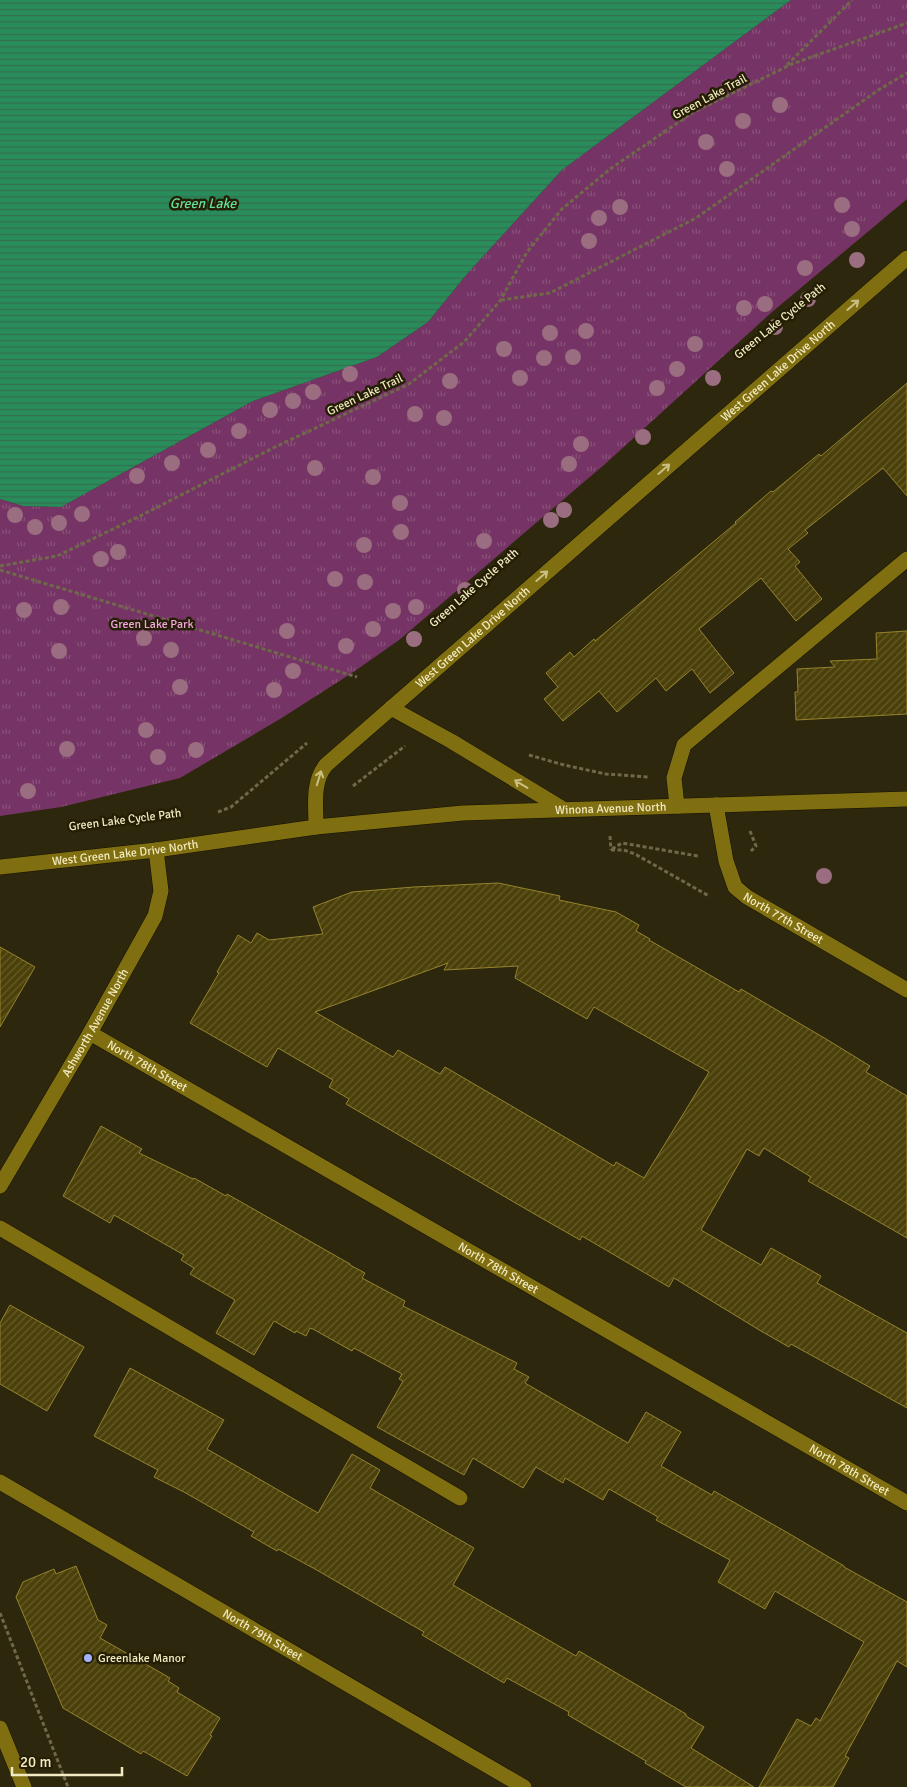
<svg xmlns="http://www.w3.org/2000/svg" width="907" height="1787" font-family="Signika,sans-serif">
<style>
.park{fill:url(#park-tufts)}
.water{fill:url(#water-rules)}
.building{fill:url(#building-hatch);stroke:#95832d;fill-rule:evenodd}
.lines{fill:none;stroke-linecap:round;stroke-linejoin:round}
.lane-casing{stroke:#161000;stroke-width:16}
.street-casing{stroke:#161000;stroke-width:16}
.secondary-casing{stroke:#161000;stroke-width:16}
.path{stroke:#6f694a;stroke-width:3;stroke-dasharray:4 2.5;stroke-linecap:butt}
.lane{stroke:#806f10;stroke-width:15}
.street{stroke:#806f10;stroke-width:15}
.secondary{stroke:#806f10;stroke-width:15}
.tree{fill:#9b6d80}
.oneway{stroke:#cabf83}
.poi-dot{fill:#a6b1fc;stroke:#241e04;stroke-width:2}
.labels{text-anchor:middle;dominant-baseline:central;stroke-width:5;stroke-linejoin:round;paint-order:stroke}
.street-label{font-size:12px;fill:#f2eac1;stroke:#241e04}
.park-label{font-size:12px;fill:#f5a5df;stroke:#241e04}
.poi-label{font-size:12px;fill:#f2eac1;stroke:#241e04;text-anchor:start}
.water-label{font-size:14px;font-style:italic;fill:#62e09d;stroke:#241e04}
</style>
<defs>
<pattern id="park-tufts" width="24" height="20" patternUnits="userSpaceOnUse" patternTransform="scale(1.25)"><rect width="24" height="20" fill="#753465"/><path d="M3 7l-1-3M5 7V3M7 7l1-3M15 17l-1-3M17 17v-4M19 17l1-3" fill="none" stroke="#895279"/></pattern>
<pattern id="water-rules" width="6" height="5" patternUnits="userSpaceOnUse" patternTransform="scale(1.25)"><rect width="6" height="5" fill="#288c5b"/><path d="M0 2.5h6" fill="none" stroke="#35704e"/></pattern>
<pattern id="building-hatch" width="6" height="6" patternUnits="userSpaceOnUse" patternTransform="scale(1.25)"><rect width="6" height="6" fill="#4b4009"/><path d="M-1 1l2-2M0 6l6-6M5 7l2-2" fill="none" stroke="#655c2b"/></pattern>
</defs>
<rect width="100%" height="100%" fill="#2d280d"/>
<path class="park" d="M791,0H907V199L772,312L605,464L399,640L355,671L280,719L180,778L61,807L0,816V499L23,506L61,507L253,401L377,357L428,322L467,274L562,170Z"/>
<path class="water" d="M0,0H791L562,170L467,274L428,322L377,357L253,401L61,507L23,506L0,499Z"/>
<g class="building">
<path d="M907,383V496L883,468L805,530L808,533L788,549L800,562L795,566L822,599L796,621L761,578L699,629L734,673L710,693L692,669L666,691L656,678L617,712L599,691L563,721L544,699L558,687L546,673L570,652L574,657L594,639L595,641L736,523L735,522L771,491L773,492L819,454L821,456Z"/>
<path d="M907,631V714L796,720L795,692H798L797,669L835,667L830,661L877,659L876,633Z"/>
<path d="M498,883L560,896L559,900L616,912L639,925L636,931L650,939L649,940L727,985L739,992L741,989L826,1039L870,1066L866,1072L907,1096V1238L808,1181L811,1177L764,1148L759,1156L747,1149L701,1230L761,1265L771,1248L821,1276L817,1283L907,1333V1408L791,1344L789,1347L761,1331L674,1278L669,1287L582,1236L580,1240L531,1212L346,1104L349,1099L329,1087L333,1080L278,1048L267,1067L190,1023L219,973L217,972L238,935L251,943L257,933L269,940L323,934L313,907L352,892L414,887ZM448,963L444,970L518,966L515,978L587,1019L594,1007L709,1072L644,1178L616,1162L614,1166L445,1067L440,1074L398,1050L393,1057L315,1012Z"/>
<path d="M0,947L35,967L0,1027Z"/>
<path d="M101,1126L142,1149L139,1153L193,1179L194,1178L226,1196L227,1194L350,1264V1265L365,1273L362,1278L405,1301L403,1306L517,1363L514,1369L529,1377L525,1383L628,1443L646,1412L681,1432L661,1466L712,1495L714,1491L788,1533L844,1566V1567L907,1602V1667L897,1661L845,1756L849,1758L833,1787H759L797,1719L811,1726L816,1718L820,1721L864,1642L775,1591L765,1609L718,1582L730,1560L656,1520L658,1517L609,1489L603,1500L565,1478L563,1483L536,1467L523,1488L473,1458L464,1475L377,1427L403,1381L399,1379L402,1374L354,1348L352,1351L313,1329L310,1328L306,1336L296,1331L295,1333L274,1321L254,1355L216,1333L235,1300L190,1274L194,1268L181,1260L184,1255L114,1215L110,1223L63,1196Z"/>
<path d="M10,1305L84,1347L47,1411L0,1384V1323Z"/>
<path d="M130,1368L224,1420L207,1449L318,1513L352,1454L380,1470L370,1488L474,1548L453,1585L576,1656L579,1651L686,1714V1716L704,1727L691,1748L754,1787H686L645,1763L646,1761L568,1715L569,1712L507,1678L504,1683L422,1635L424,1632L315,1569L278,1549L277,1551L251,1536L254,1532L184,1492L154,1477L158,1470L94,1436Z"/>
<path d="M76,1566L98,1620L107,1625L100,1638L170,1678L168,1681L179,1688L177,1692L220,1718L210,1735L212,1736L187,1776L143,1751L141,1754L63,1708L16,1597L23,1582L54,1569L56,1574Z"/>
</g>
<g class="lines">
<g class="lane-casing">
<g id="lane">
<path d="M677,806L674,778L684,745L907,559"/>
<path d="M0,1228L460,1498"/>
</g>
</g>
<g class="street-casing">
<g id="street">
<path d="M391,708L451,741L563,809"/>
<path id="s1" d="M716,805L726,861L735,887L747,897L907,990"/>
<path id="s2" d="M90,1033L907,1503"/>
<path id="s3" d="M0,1186L90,1033L155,916L161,891L156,850"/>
<path id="s4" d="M0,1482L524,1787"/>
</g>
</g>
<g class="secondary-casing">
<g id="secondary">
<path id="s5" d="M316,827C316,806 312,782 326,765L907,258"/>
<path id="s6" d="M0,867L156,850L316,827L463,813L907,799"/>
<path d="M0,1728L24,1787"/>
</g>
</g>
<g class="path">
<path d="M787,65L852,0"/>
<path d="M501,300L550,293L696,218L880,89L907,73"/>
<path d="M0,566L57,556L138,517L273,448L409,384L464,342L500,301L527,252L562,209L610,169L692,113L792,64L907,23"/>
<path d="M0,570L357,677"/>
<path d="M529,755L564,765L606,774L648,777"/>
<path d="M353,786L405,746"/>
<path d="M218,812L231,807L307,743"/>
<path d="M750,831L756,846L751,851"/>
<path d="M610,836L611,850"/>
<path d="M612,849L622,843L698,856"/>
<path d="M611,850H624L635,854L709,896"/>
<path d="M0,1613L68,1787"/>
</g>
<use href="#lane" class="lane"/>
<use href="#street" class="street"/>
<use href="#secondary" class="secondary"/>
</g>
<g class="tree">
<circle cx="780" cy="105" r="8"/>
<circle cx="743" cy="121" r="8"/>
<circle cx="706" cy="142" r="8"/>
<circle cx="727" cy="169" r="8"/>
<circle cx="842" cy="205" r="8"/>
<circle cx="620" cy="207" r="8"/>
<circle cx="599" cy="218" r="8"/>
<circle cx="852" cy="229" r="8"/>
<circle cx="589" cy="241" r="8"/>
<circle cx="857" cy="260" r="8"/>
<circle cx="805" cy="268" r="8"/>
<circle cx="808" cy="299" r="8"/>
<circle cx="765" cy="304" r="8"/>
<circle cx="744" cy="308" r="8"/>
<circle cx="775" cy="327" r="8"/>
<circle cx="586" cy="331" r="8"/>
<circle cx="550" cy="333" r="8"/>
<circle cx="695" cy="344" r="8"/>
<circle cx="504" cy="349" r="8"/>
<circle cx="573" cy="357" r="8"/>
<circle cx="544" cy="358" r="8"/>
<circle cx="677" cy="369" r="8"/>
<circle cx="350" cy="374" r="8"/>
<circle cx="520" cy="378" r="8"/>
<circle cx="713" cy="378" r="8"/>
<circle cx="450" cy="381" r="8"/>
<circle cx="657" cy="388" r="8"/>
<circle cx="313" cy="392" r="8"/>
<circle cx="293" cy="401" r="8"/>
<circle cx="270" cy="410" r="8"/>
<circle cx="415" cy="414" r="8"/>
<circle cx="444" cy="418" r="8"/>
<circle cx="239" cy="431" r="8"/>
<circle cx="643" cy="437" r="8"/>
<circle cx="581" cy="444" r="8"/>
<circle cx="208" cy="450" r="8"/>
<circle cx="172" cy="463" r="8"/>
<circle cx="569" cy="464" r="8"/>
<circle cx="315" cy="468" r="8"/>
<circle cx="137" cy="476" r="8"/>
<circle cx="373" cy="477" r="8"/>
<circle cx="400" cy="503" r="8"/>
<circle cx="564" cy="510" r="8"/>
<circle cx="82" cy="514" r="8"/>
<circle cx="15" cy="515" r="8"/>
<circle cx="551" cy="520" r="8"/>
<circle cx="59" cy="523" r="8"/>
<circle cx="35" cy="527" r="8"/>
<circle cx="401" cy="532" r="8"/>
<circle cx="484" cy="541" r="8"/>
<circle cx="364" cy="545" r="8"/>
<circle cx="118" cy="552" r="8"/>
<circle cx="101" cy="559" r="8"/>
<circle cx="335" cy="579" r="8"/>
<circle cx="365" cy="582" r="8"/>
<circle cx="465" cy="590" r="8"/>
<circle cx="61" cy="607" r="8"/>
<circle cx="416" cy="607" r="8"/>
<circle cx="24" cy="610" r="8"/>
<circle cx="393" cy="611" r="8"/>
<circle cx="373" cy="629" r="8"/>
<circle cx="287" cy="631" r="8"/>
<circle cx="144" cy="638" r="8"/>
<circle cx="414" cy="639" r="8"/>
<circle cx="346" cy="646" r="8"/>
<circle cx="171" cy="650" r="8"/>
<circle cx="59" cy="651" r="8"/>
<circle cx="293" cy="671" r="8"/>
<circle cx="180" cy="687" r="8"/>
<circle cx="274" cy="690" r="8"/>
<circle cx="146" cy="730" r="8"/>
<circle cx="67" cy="749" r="8"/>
<circle cx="196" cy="750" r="8"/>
<circle cx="158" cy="757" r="8"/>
<circle cx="28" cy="791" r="8"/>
<circle cx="824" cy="876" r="8"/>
</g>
<defs><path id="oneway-shaft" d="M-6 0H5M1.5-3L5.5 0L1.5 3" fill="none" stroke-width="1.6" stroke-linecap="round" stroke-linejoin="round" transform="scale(1.25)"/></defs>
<g class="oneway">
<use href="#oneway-shaft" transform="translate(853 305) rotate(-41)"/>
<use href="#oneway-shaft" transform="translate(664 469) rotate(-41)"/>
<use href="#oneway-shaft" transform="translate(542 576) rotate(-41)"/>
<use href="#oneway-shaft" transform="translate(319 778) rotate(-73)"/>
<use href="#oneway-shaft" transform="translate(521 784) rotate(-149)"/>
</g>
<circle class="poi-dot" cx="88" cy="1658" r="5"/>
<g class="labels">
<g class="street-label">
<text transform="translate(710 97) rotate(-28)">Green Lake Trail</text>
<text transform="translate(780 321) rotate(-39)">Green Lake Cycle Path</text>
<text stroke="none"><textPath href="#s5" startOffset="664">West Green Lake Drive North</textPath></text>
<text transform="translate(365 395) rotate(-25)">Green Lake Trail</text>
<text transform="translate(474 588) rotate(-41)">Green Lake Cycle Path</text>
<text stroke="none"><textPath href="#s5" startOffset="259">West Green Lake Drive North</textPath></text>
<text stroke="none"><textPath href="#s6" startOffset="614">Winona Avenue North</textPath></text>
<text transform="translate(125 820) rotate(-7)">Green Lake Cycle Path</text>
<text stroke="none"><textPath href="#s6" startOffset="126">West Green Lake Drive North</textPath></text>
<text stroke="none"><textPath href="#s1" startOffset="142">North 77th Street</textPath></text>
<text stroke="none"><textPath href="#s3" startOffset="189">Ashworth Avenue North</textPath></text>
<text stroke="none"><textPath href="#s2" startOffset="66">North 78th Street</textPath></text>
<text stroke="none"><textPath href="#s2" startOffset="471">North 78th Street</textPath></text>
<text stroke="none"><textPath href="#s2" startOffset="876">North 78th Street</textPath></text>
<text stroke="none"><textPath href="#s4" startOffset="304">North 79th Street</textPath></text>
</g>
<g class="park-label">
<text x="152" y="624">Green Lake Park</text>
</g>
<g class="poi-label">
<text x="98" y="1658">Greenlake Manor</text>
</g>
<g class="water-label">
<text x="203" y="203">Green Lake</text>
</g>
</g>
<path d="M12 1767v8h110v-8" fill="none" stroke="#f2eac1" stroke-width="2.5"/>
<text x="20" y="1767" font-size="15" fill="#f2eac1" stroke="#241e04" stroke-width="4" paint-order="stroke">20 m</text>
</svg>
